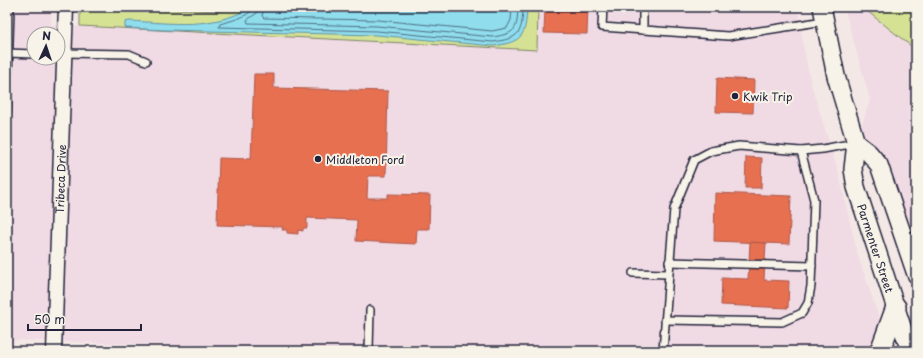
<svg xmlns="http://www.w3.org/2000/svg" width="923" height="358" font-family="'Playpen Sans',sans-serif">
<style>
.built{fill:#f0dae4;fill-rule:evenodd}
.green{fill:#d5e294;stroke:#7c8268}
.water{fill:#8fdded;stroke:#6392a6}
.shops{fill:#e76f51;stroke:#ac584a}
.offices{fill:#6d597a;stroke:#564867}
.lines{fill:none;stroke-linecap:round;stroke-linejoin:round}
.shore{stroke:#4e6d82;stroke-width:1}
.service-casing{stroke:#22223b;stroke-width:10}
.minor-casing{stroke:#22223b;stroke-width:17}
.tertiary-casing{stroke:#22223b;stroke-width:20}
.secondary-casing{stroke:#22223b;stroke-width:22}
.service{stroke:#f7f3e8;stroke-width:7}
.minor{stroke:#f7f3e8;stroke-width:14}
.tertiary{stroke:#f7f3e8;stroke-width:17}
.secondary{stroke:#f7f3e8;stroke-width:19}
.poi-dot{fill:#22223b;stroke:#f7f3e8;stroke-width:1.5}
.labels{text-anchor:middle;dominant-baseline:central;stroke-width:4;stroke-linejoin:round;paint-order:stroke}
.poi-label{font-size:11px;fill:#22223b;stroke:#f7f3e8;text-anchor:start}
.street-label{font-size:11px;fill:#22223b;stroke:#f7f3e8}
</style>
<rect width="100%" height="100%" fill="#f4e8e6"/>
<filter id="ink" filterUnits="userSpaceOnUse"><feTurbulence type="fractalNoise" baseFrequency=".025" numOctaves="2"/><feDisplacementMap in="SourceGraphic" scale="8" xChannelSelector="R" yChannelSelector="G"/><feConvolveMatrix kernelMatrix="1 2 1 2 8 2 1 2 1" color-interpolation-filters="sRGB"/></filter>
<g filter="url(#ink)">
<g class="built">
<path d="M7,7H51V25L537,50L538,7H798L803,44L811,84L839,174L857,253L879,318L880,328L873,351H364L7,340ZM34,34H58V58H34Z"/>
<path d="M121,7H221L220,11Z"/>
<path d="M844,7H862L916,50V274L882,173L856,143L870,100Z"/>
</g>
<g class="green">
<path d="M80,7H121L220,11L221,7H538L537,50L80,26Z"/>
<path d="M862,7H916V50Z"/>
</g>
<path class="water" d="M252,7H527C526,37 522,42 493,46L377,35L165,30L125,28V22L129,21C173,23 212,30 252,7Z"/>
<g class="shops">
<path d="M545,7H588L587,34L544,33Z"/>
<path d="M254,74H274V88L388,91L386,176H368L367,198H388V194L430,195L429,229H417L416,244L356,241L357,220L307,218V228H303V231L298,230V234L287,233V230H282L283,227L217,225L219,158L251,159Z"/>
<path d="M717,78L754,80L753,113L716,112Z"/>
<path d="M746,157L762,158L761,188H745Z"/>
<path d="M715,193L791,196L789,244L714,241Z"/>
<path d="M750,242L766,243L764,280L789,281L788,308L721,305L722,278L748,279Z"/>
</g>
<path class="offices" d="M666,7H695V8Z"/>
<g class="lines">
<g class="shore">
<path d="M253,7C251,17 229,21 220,24L219,27L377,31L493,42C520,38 522,34 523,7"/>
<path d="M258,7L257,13L247,20L248,23L377,26L493,37C516,33 517,31 518,7"/>
<path d="M264,7L262,16L264,18L378,20L492,31L507,28L511,20L512,7"/>
</g>
<g class="service-casing">
<g id="service">
<path d="M603,7L602,27L728,36L824,21"/>
<path d="M643,30V7"/>
<path d="M7,53L34,54"/>
<path d="M62,53L129,54L146,61"/>
<path d="M7,111L10,7"/>
<path d="M669,262L812,266"/>
<path d="M633,273L668,274"/>
<path d="M665,320L782,322L802,313L808,303L811,286L814,200L801,151"/>
<path d="M369,351L370,310"/>
<path d="M663,351L674,209L694,160L711,151L739,146L801,151L823,149L855,143"/>
</g>
</g>
<g class="minor-casing">
<g id="minor">
<path id="s1" d="M54,351L66,7"/>
</g>
</g>
<g class="tertiary-casing">
<g id="tertiary">
<path id="s2" d="M822,7L836,76L856,143L853,169L856,187L910,351"/>
<path d="M856,143L869,153L879,165L916,274"/>
</g>
</g>
<g class="secondary-casing">
<path id="secondary" d="M880,351L896,307"/>
</g>
<use href="#service" class="service"/>
<use href="#minor" class="minor"/>
<use href="#tertiary" class="tertiary"/>
<use href="#secondary" class="secondary"/>
</g>
</g>
<g class="poi-dot">
<circle cx="735" cy="96" r="4"/>
<circle cx="318" cy="159" r="4"/>
</g>
<g class="labels">
<g class="poi-label">
<text x="743" y="96">Kwik Trip</text>
<text x="326" y="159">Middleton Ford</text>
</g>
<g class="street-label">
<text stroke="none"><textPath href="#s1" startOffset="172">Tribeca Drive</textPath></text>
<text stroke="none"><textPath href="#s2" startOffset="249">Parmenter Street</textPath></text>
</g>
</g>
<rect width="923" height="358" fill="none" stroke="#f7f3e8" stroke-width="24"/>
<rect x="12" y="12" width="899" height="334" fill="none" stroke="#22223b" stroke-width="1.5" filter="url(#ink)"/>
<g transform="translate(46 46) rotate(3)"><circle r="19" fill="#f7f3e8" stroke="#a29fa3"/>
<path d="M0-3L7 15L0 10L-7 15Z" fill="#22223b"/>
<text y="-6" font-size="11" font-weight="bold" text-anchor="middle" fill="#22223b">N</text>
</g>
<path d="M28 324v6h113v-6" fill="none" stroke="#22223b" stroke-width="2"/>
<text x="34" y="324" font-size="12" fill="#22223b" stroke="#f7f3e8" stroke-width="3" paint-order="stroke">50 m</text>
</svg>
